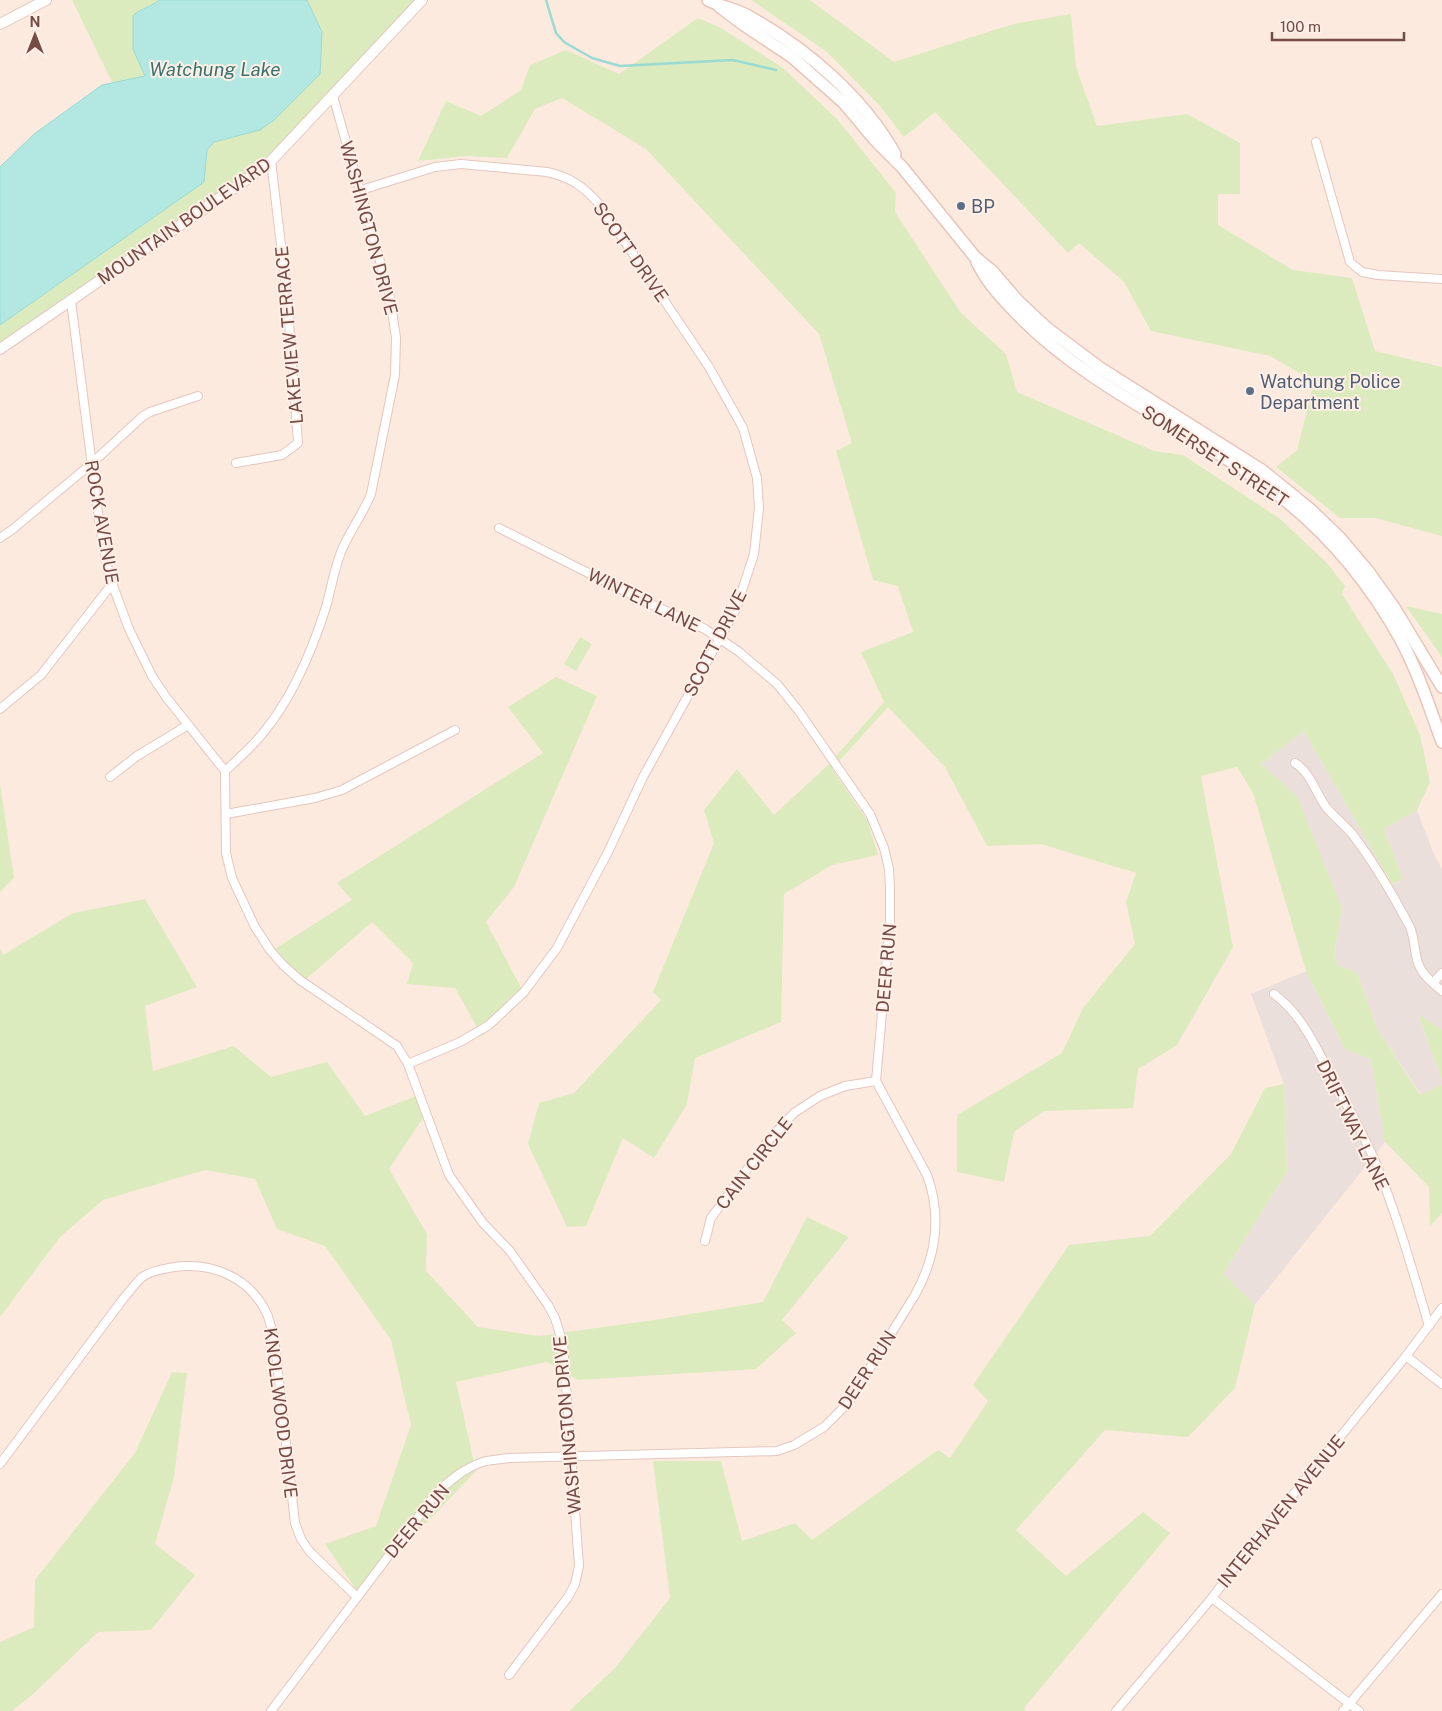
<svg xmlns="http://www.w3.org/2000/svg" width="1442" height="1711" font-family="'Public Sans',sans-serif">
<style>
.industrial{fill:#ebdfdb}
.green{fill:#dbebbd}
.water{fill:#b3e7e2;stroke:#99dad3}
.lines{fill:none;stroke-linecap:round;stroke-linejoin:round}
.stream{stroke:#99dad3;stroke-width:2.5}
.minor-casing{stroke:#e4c6be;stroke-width:10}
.tertiary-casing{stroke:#e4c6be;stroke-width:12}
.secondary-casing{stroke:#e9c4ba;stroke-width:14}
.minor{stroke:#fff;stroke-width:8}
.tertiary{stroke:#fff;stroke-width:10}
.secondary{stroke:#fff;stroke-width:11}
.service-dot{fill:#5c6f8a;stroke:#ffefe6;stroke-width:2}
.labels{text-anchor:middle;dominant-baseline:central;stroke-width:4;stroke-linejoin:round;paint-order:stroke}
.service-label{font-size:18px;fill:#4e5e75;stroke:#ffefe6;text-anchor:start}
.street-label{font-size:18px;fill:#754b46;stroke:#ffefe6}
.water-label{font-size:19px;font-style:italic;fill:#36746f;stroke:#ffefe6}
</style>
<rect width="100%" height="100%" fill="#fdeadf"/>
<g class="industrial">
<path d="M1304,731L1392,884L1403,879L1384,829L1417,810L1433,852L1442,869V1030L1418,1015L1442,1080V1085L1421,1095L1378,1030L1357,973L1337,965L1335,950L1342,908L1261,764Z"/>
<path d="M1306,971L1345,1049L1371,1059L1385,1142L1255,1305L1223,1274L1287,1172L1284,1084L1251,994Z"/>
</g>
<g class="green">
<path d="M72,0H159L156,3L137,12L133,49L146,76L113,84Z"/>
<path d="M307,0H422L271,161L0,349V325L61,283L207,150L214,142L229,137L322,32Z"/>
<path d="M751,0H810L894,62L1013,24L1071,14L1076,67L1097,126L1187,114L1240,143V194H1218V225L1293,270L1352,278L1375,351L1442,367V536L1375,518H1340L1276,467L1297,450L1314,382L1270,356L1151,331L1124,282L1079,243L1068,253L935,112L904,137L880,106L827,52Z"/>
<path d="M698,18L719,27L783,68L838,120L896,193L895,212L961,313L1006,354L1017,392L1154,451L1183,455L1279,518L1326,562L1345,586L1342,594L1393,674L1420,735L1430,782L1417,810L1384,829L1403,879L1392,884L1304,731L1261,764L1297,796L1342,908L1335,950L1337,965L1357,973L1378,1030L1420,1095L1442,1085V1213L1430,1226L1429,1187L1385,1142L1371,1059L1345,1049L1306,971L1253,793L1237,767L1201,776L1233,947L1177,1045L1138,1069L1133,1108L1044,1111L1014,1132L1004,1182L957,1172V1115L1062,1053L1083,1008L1135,944L1126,902L1136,873L1041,844L987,846L945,767L888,707L832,769L867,820L878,855L832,865L784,894L781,1022L695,1058L687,1104L654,1158L623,1138L586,1226L567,1227L528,1144L539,1103L574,1093L661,1000L653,992L714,843L704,810L737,769L774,815L829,764L884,702L861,652L913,632L898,586L873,580L836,451L852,443L819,334L646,149L562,98L535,109L507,158L467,156L418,161L446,101L481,116L521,90L530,65L566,50L619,74Z"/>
<path d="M1406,606L1442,614V657Z"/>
<path d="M580,637L592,644L576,671L564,664Z"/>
<path d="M556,677L597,696L514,887L486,922L526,997L482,1036L455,988L407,984L413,963L372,922L298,986L270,952L352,900L337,883L543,753L508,707Z"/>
<path d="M0,783L14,878L0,892Z"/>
<path d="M145,899L197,987L145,1006L153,1071L234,1046L271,1077L327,1062L365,1116L416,1096L423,1118L389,1169L427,1234L426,1271L478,1327L539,1336L654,1320L763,1302L807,1217L849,1237L782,1320L796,1333L756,1369L578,1380L547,1362L456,1382L476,1471L359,1594L325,1544L376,1526L411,1425L391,1340L325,1246L277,1229L255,1179L205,1170L103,1200L60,1237L0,1317V948L3,955L73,913Z"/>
<path d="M1418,1014L1442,1030V1080Z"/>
<path d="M1284,1084L1287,1172L1223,1274L1255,1305L1235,1388L1188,1437L1105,1430L1016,1530L1066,1576L1143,1512L1170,1533L1024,1708L1026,1711H569L615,1668L670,1598L653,1461H721L742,1541L795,1523L812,1540L938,1450L950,1458L988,1401L973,1385L1069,1245L1150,1236L1231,1154L1265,1088Z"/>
<path d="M172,1372L187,1373L174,1477L155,1544L195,1575L151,1630L98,1632L33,1694L12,1711H0V1642L34,1627L35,1580L135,1453Z"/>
</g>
<path class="water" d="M159,0H307L322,32L320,74L274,120L260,130L214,142L207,150L204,182L0,325V167L34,134L102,85L145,76L133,49V16C140,8 152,7 159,0Z"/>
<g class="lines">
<path class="stream" d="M546,0L556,33L564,42L592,58L620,66L733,60L776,70"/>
<g class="minor-casing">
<g id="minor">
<path d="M333,96L389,293L396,337L395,375L371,494C363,514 349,532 341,552C334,570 331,589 326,607C312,651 293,697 263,733C252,747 238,759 225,771L226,853L232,878L255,927L270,950L283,965L300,980L397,1046L408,1064L449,1175L483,1223L510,1251L548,1305L555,1318L563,1344L579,1566L575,1584L568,1597L509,1675"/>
<path d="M1316,142L1350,262L1362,272L1378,275L1442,279"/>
<path d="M361,190L435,167L461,164L547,172C571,177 584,187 600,205L709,367L743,428L757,478L759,508L754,554L736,609L643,777L608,852L557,948L524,992L489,1025L460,1042L408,1064"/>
<path d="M71,301L99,521L109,575L129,629L152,676L166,697L225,771"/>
<path d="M236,463L282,455L298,443L287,295L271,161"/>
<path d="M0,538L13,529L91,464L143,416L150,412L198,396"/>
<path d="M0,709L41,675L112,584"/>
<path d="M1295,763C1311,773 1315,792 1326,807C1334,817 1345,825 1353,835C1375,864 1393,895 1410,927C1415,939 1414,951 1418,963C1422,975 1433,983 1442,991"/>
<path d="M110,777L137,756L188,725"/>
<path d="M226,814L315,798L342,790L455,730"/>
<path d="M1433,983L1442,973"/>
<path d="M1274,994C1301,1014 1315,1045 1330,1074C1346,1104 1364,1134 1377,1166C1398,1218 1413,1272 1429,1326"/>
<path d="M705,1241L711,1218L768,1141L794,1113L820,1096L845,1086L876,1081"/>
<path d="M1406,1356L1442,1384"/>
<path d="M0,1464L123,1299C129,1292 135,1284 141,1278C150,1271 163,1269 174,1267C212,1262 250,1277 267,1314C270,1321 271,1329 274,1336L295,1523L301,1539L310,1552L357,1597"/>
<path d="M1212,1598L1359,1711"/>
<path d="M271,1711L434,1496C447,1482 467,1466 486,1461C493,1460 502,1459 509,1458L777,1451L794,1445L824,1427L848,1403L915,1295C936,1257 942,1216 927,1175L876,1081L890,922V888L889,869L884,848L870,814L798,710L777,684L738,651L705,629L642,600L499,528"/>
<path d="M1116,1711L1212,1598L1243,1556L1406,1356L1442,1308"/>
<path d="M1343,1711L1442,1594"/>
</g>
</g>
<g class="tertiary-casing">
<g id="tertiary">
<path d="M0,24L46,0"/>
<path d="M0,349L243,182L271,161L422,0"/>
</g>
</g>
<g class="secondary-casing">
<g id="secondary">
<path d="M708,0C721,7 737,9 750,17C807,49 863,97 895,154"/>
<path d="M720,7L744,25L792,57L844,103L875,140L902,167L975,257L993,272L1018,301L1048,329L1100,368L1263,471L1311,510L1340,538L1368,571L1395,609L1442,687"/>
<path d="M977,262C988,284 1004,301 1021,318C1095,392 1195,431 1277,494C1328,533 1370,584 1401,640C1418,672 1430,708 1442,742"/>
</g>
</g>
<use href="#minor" class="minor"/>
<use href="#tertiary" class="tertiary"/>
<use href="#secondary" class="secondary"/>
</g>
<g class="service-dot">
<circle cx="961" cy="206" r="5"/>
<circle cx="1250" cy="391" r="5"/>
</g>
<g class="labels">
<g class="service-label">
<text x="971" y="206">BP</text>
<text x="1260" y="381">Watchung Police<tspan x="1260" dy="21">Department</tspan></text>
</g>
<g class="street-label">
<text transform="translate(184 221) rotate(-35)">MOUNTAIN BOULEVARD</text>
<text transform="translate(369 228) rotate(75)">WASHINGTON DRIVE</text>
<text transform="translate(631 252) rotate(55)">SCOTT DRIVE</text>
<text transform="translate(289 335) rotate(-95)">LAKEVIEW TERRACE</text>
<text transform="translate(1215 456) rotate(33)">SOMERSET STREET</text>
<text transform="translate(102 522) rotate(80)">ROCK AVENUE</text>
<text transform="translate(644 600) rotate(26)">WINTER LANE</text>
<text transform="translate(715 643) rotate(-63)">SCOTT DRIVE</text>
<text transform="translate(886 968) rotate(-85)">DEER RUN</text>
<text transform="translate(1353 1125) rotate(64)">DRIFTWAY LANE</text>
<text transform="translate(754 1163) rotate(-52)">CAIN CIRCLE</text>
<text transform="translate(867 1370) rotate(-57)">DEER RUN</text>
<text transform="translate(281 1413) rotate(83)">KNOLLWOOD DRIVE</text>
<text transform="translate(567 1425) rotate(-95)">WASHINGTON DRIVE</text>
<text transform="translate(1281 1511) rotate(-51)">INTERHAVEN AVENUE</text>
<text transform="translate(417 1521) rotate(-50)">DEER RUN</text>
</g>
<g class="water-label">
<text x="215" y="69">Watchung Lake</text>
</g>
</g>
<g transform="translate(35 35)" stroke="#ffefe6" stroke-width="4" paint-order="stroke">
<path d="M0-4L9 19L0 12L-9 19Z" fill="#754b46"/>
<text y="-8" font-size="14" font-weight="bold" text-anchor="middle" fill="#754b46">N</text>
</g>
<path d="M1272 32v8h132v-8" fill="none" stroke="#754b46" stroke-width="2.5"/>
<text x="1280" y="32" font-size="15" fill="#754b46" stroke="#ffefe6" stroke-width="4" paint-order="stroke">100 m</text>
</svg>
